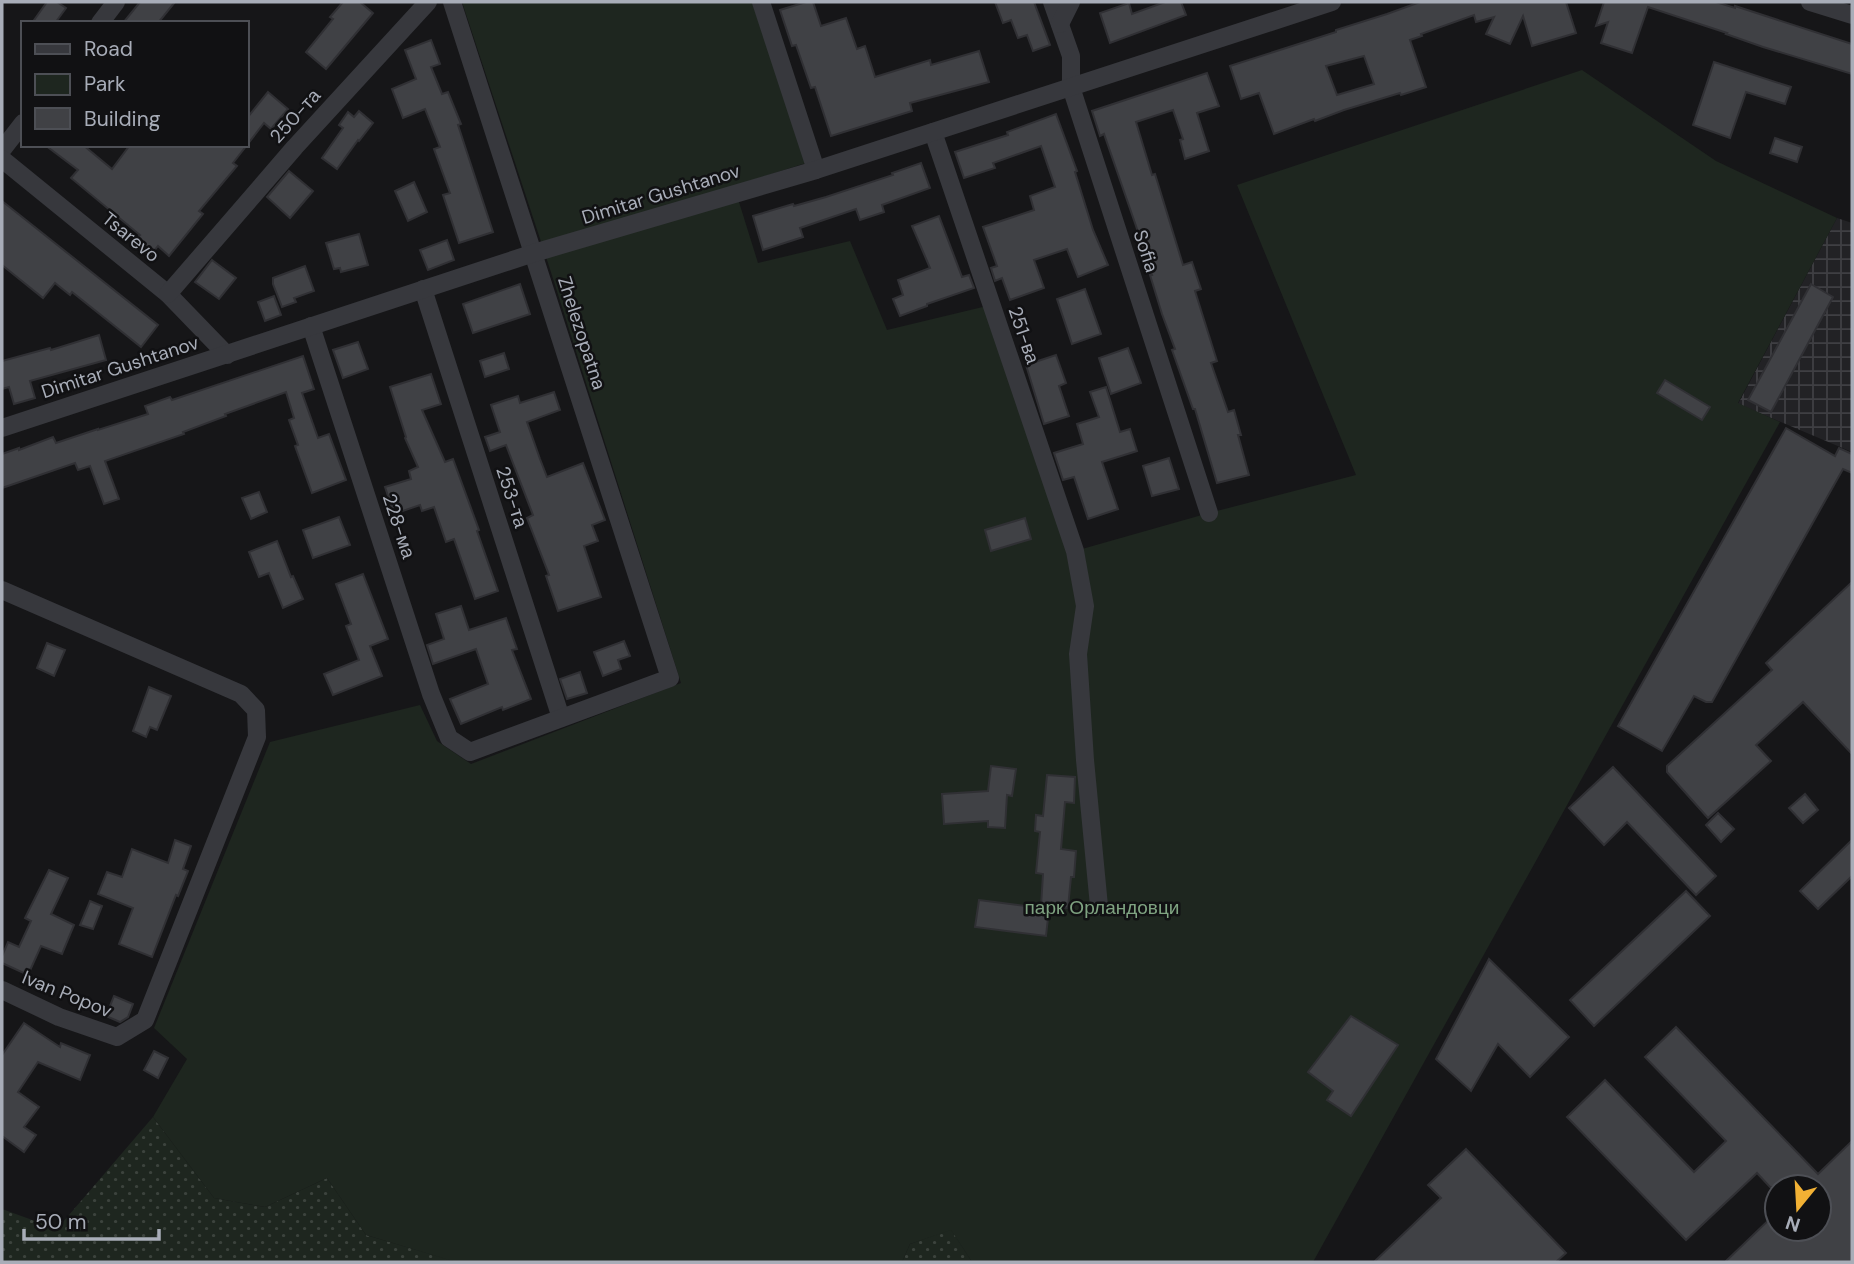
<svg xmlns="http://www.w3.org/2000/svg" width="1854" height="1264" font-family="'DM Sans',sans-serif">
<style>
.industrial{fill:url(#industrial-grid)}
.grass{fill:url(#grass-dots)}
.green{fill:#1e261f}
.building{fill:#404145;stroke:#303034;stroke-width:2;fill-rule:evenodd}
.lines{fill:none;stroke-linecap:round;stroke-linejoin:round}
.minor{stroke:#37383d;stroke-width:18}
.labels{text-anchor:middle;dominant-baseline:central;stroke-width:5;stroke-linejoin:round;paint-order:stroke}
.street-label{font-size:19px;fill:#a8adb8;stroke:#111113}
.park-label{font-size:19px;fill:#7fa381;stroke:#111113}
</style>
<defs>
<pattern id="industrial-grid" width="8" height="8" patternUnits="userSpaceOnUse" patternTransform="scale(1.75)"><rect width="8" height="8" fill="#222225"/><path d="M0 4h8M4 0v8" fill="none" stroke="#3f3f43"/></pattern>
<pattern id="grass-dots" width="8" height="8" patternUnits="userSpaceOnUse" patternTransform="scale(1.75)"><rect width="8" height="8" fill="#1e261f"/><path d="M2 2h.1M6 6h.1" fill="none" stroke="#3c433d" stroke-width="1.8" stroke-linecap="round"/></pattern>
</defs>
<rect width="100%" height="100%" fill="#161618"/>
<path class="industrial" d="M1837,218L1852,223V452L1738,404Z"/>
<g class="grass">
<path d="M153,1117L214,1198L265,1207L327,1178L366,1235L458,1262H2V1209L57,1229Z"/>
<path d="M951,1229L972,1262H902L910,1244Z"/>
</g>
<path class="green" d="M462,2H752L806,163L734,186L758,263L850,241L887,330L991,305L1075,551L1209,513L1356,475L1237,185L1582,70L1716,161L1837,218L1738,403L1780,422L1313,1262H972L951,1230L910,1244L902,1262H456L366,1235L327,1178L265,1207L214,1198L153,1117L187,1059L154,1028L270,742L420,705L437,741L471,764L681,683L549,266Z"/>
<g class="building">
<path d="M47,2H57L66,8L55,23H32Z"/>
<path d="M140,2H175L158,23H123Z"/>
<path d="M343,2H360L373,13L326,69L306,52L333,19L330,17Z"/>
<path d="M806,2H813L821,26L846,18L857,49L865,46L875,77L930,60L931,65L979,51L989,82L910,103L912,111L831,136L815,87L811,88L796,45L792,46L780,10Z"/>
<path d="M995,2H1034L1050,45L1033,51L1027,35L1018,38L1011,20L1003,23Z"/>
<path d="M1165,2H1181L1186,15L1110,43L1100,13L1129,3L1132,14Z"/>
<path d="M1420,2H1566L1576,33L1532,46L1523,16L1510,44L1486,34L1494,17L1476,22L1474,15L1421,34L1422,36L1410,40L1426,87L1401,95L1400,93L1344,110L1315,121L1314,119L1274,134L1259,93L1241,99L1230,66L1336,32V30L1387,14ZM1364,56L1374,84L1337,95L1326,66Z"/>
<path d="M1604,2H1716L1735,8V6L1852,44V74L1763,47L1726,34L1727,33L1648,7L1632,53L1601,43L1608,22L1596,26Z"/>
<path d="M431,40L440,64L431,67L442,94L448,92L461,124L458,125L493,232L459,243L443,195L450,193L434,149L440,147L425,109L403,118L392,89L416,79L405,50Z"/>
<path d="M1714,62L1791,87L1785,104L1746,92L1730,138L1693,125Z"/>
<path d="M1207,73L1219,106L1197,113L1209,151L1185,159L1180,140L1183,139L1173,110L1136,122L1152,175L1155,174L1183,265L1192,262L1201,289L1195,291L1217,361L1211,363L1228,412L1234,410L1241,435H1238L1249,475L1217,483L1195,409H1193L1172,350L1175,349L1162,314L1150,275H1152L1136,226L1104,134L1100,136L1092,111Z"/>
<path d="M268,92L288,109L271,129L264,123L247,145V118Z"/>
<path d="M359,111L373,123L359,141L358,140L337,169L322,158L343,128L339,125L348,112L354,117Z"/>
<path d="M1056,114L1077,171L1075,172L1093,230L1108,265L1078,277L1067,249L1034,260L1044,288L1010,300L1002,278L995,281L991,268L997,266L983,227L1034,210L1030,196L1055,187L1041,146L993,163L995,168L964,178L955,152L1008,135L1007,132Z"/>
<path d="M1775,138L1802,147L1797,162L1770,153Z"/>
<path d="M45,145H83L112,169L130,145H247L233,163L237,166L199,211L203,214L169,256L158,246L150,256L134,242L140,235L71,178L78,170Z"/>
<path d="M921,163L930,188L882,205L884,212L860,220L856,209L800,228L803,237L763,250L753,216L793,204L794,206L826,197L893,175L892,173Z"/>
<path d="M289,171L313,191L290,218L267,197Z"/>
<path d="M414,182L427,212L408,221L395,191Z"/>
<path d="M2,201L158,325L141,347L72,292L70,295L55,283L43,298L2,265Z"/>
<path d="M939,216L962,277L969,275L974,288L927,304V306L900,316L893,299L903,295L898,280L930,268L912,226Z"/>
<path d="M359,234L368,265L341,272L340,268L334,269L326,243Z"/>
<path d="M447,240L454,260L428,270L420,250Z"/>
<path d="M212,260L236,278L219,299L195,282Z"/>
<path d="M305,266L314,291L294,298L296,302L282,307L273,284V278Z"/>
<path d="M520,284L530,314L473,333L463,304Z"/>
<path d="M1811,284L1833,297L1771,412L1748,400Z"/>
<path d="M1085,289L1101,334L1072,344L1057,299Z"/>
<path d="M274,296L281,315L265,321L258,302Z"/>
<path d="M99,335L106,360L30,381L35,398L14,404L9,387L2,389V361L50,348L51,350Z"/>
<path d="M358,342L368,369L343,378L333,350Z"/>
<path d="M1128,348L1141,383L1111,394L1099,358Z"/>
<path d="M504,353L509,369L485,377L480,361Z"/>
<path d="M1056,355L1066,383L1059,386L1069,416L1044,424L1026,365Z"/>
<path d="M303,356L314,389L302,393L318,438L329,434L346,480L312,493L295,446L298,445L289,420L294,418L286,392L225,414L226,416L183,432L184,434L105,461L119,499L104,504L90,466L78,470L75,463L2,488V454L19,448V450L53,437L56,443L98,429V430L148,414L145,406L170,397L172,400Z"/>
<path d="M431,374L441,404L422,410L445,462L453,459L479,530L477,531L498,591L475,599L454,539L446,542L434,507L422,511L420,505L394,514L385,487L411,479L409,471L418,467L405,438L406,437L390,387Z"/>
<path d="M1665,380L1710,407L1702,420L1657,393Z"/>
<path d="M1106,387L1120,432L1130,429L1137,451L1102,462L1118,509L1088,519L1074,477L1063,480L1054,453L1083,444L1077,424L1099,417L1090,392Z"/>
<path d="M554,392L560,410L527,422L540,459L547,477L583,463L605,520L592,525L598,541L584,546L601,597L558,611L546,576L549,575L527,518L533,515L506,445L490,451L485,437L500,432L491,405L518,396L520,403Z"/>
<path d="M1786,428L1835,456L1839,448L1852,454V473L1843,469L1712,702H1706L1694,696L1662,751L1618,726Z"/>
<path d="M1169,458L1179,489L1152,496L1143,466Z"/>
<path d="M259,492L267,512L251,519L242,498Z"/>
<path d="M339,517L350,545L313,558L303,530Z"/>
<path d="M1025,518L1031,539L991,551L985,530Z"/>
<path d="M277,541L291,577L293,576L303,599L283,608L269,573L259,577L249,552Z"/>
<path d="M363,574L388,639L370,646L382,676L333,695L324,674L359,660L346,626L351,624L336,584Z"/>
<path d="M1852,582V754L1803,702L1756,745L1771,761L1708,818L1667,772V766L1772,670L1766,663Z"/>
<path d="M461,606L469,630L506,618L517,649L512,650L531,699L503,710L502,707L461,724L450,699L488,684L476,649L433,664L427,645L444,639L436,614Z"/>
<path d="M624,641L630,656L618,660L621,669L603,676L594,652Z"/>
<path d="M47,643L65,650L54,676L37,668Z"/>
<path d="M580,672L587,693L567,699L560,679Z"/>
<path d="M149,687L171,696L157,730L150,727L146,737L133,731Z"/>
<path d="M991,766L1016,769L1012,796L1007,795L1005,828L988,827V821L944,824L942,794L988,791Z"/>
<path d="M1613,767L1716,876L1696,895L1627,822L1604,845L1569,808Z"/>
<path d="M1047,775L1075,777L1074,803L1065,802L1061,849L1076,851L1074,877H1071L1068,908L1041,906L1043,874L1036,873L1040,832L1035,831L1036,815L1043,816Z"/>
<path d="M1805,794L1818,810L1803,823L1789,808Z"/>
<path d="M1718,813L1734,829L1721,842L1706,825Z"/>
<path d="M175,840L191,846L183,869L188,871L178,896L176,895L152,957L119,944L133,908L98,894L107,872L122,877L132,849L168,863Z"/>
<path d="M1852,840V876L1818,909L1800,891Z"/>
<path d="M49,870L68,878L51,914L74,925L62,954L41,946L28,975L2,963V956L8,942L19,947L31,921L25,918Z"/>
<path d="M1686,891L1710,916L1594,1026L1570,1000Z"/>
<path d="M979,900L1049,909L1046,936L975,927Z"/>
<path d="M90,901L102,906L93,929L80,925Z"/>
<path d="M1489,959L1569,1037L1530,1077L1498,1044L1471,1091L1436,1059Z"/>
<path d="M114,996L133,1004L128,1017L120,1022L106,1016Z"/>
<path d="M1351,1016L1398,1045L1351,1116L1327,1100L1333,1091L1308,1072Z"/>
<path d="M24,1023L60,1047L61,1043L90,1055L80,1080L38,1062L18,1092L39,1107L24,1127L36,1135L24,1152L2,1136V1055Z"/>
<path d="M1676,1027L1818,1174L1852,1141V1262H1725L1777,1212V1229H1819V1187H1770L1757,1173L1686,1240L1567,1117L1605,1080L1694,1172L1726,1141L1645,1057Z"/>
<path d="M154,1051L168,1058L158,1078L144,1070Z"/>
<path d="M1466,1149L1566,1253L1556,1262H1374L1441,1198L1428,1185Z"/>
</g>
<g class="lines">
<g class="minor">
<path d="M761,2L816,170"/>
<path d="M1052,2L1071,56V87L1209,513"/>
<path d="M1810,2L1852,15"/>
<path d="M100,23L116,2"/>
<path d="M1060,24L1071,2"/>
<path d="M933,132L1075,551L1085,606L1078,654L1085,760L1099,906"/>
<path d="M2,150L23,123"/>
<path d="M2,159L168,294L227,355"/>
<path d="M423,289L561,718"/>
<path d="M168,294L295,147L428,2"/>
<path d="M311,326L431,694L449,738L470,752L670,678L452,2"/>
<path d="M2,428L534,253L816,170L1332,2"/>
<path d="M2,590L241,694L256,710L257,737L145,1020L117,1037L59,1017L2,990"/>
</g>
</g>
<g class="labels">
<g class="street-label">
<text transform="translate(295 116) rotate(-48)">250-та</text>
<text transform="translate(661 194) rotate(-17)">Dimitar Gushtanov</text>
<text transform="translate(131 237) rotate(39)">Tsarevo</text>
<text transform="translate(1146 251) rotate(72)">Sofia</text>
<text transform="translate(582 333) rotate(72)">Zhelezopatna</text>
<text transform="translate(1024 335) rotate(71)">251-ва</text>
<text transform="translate(120 367) rotate(-18)">Dimitar Gushtanov</text>
<text transform="translate(512 497) rotate(72)">253-та</text>
<text transform="translate(399 526) rotate(72)">228-ма</text>
<text transform="translate(67 994) rotate(22)">Ivan Popov</text>
</g>
<g class="park-label">
<text x="1102" y="907">парк Орландовци</text>
</g>
</g>
<rect width="1854" height="1264" fill="none" stroke="#a8adb8" stroke-width="7"/>
<rect x="21" y="21" width="228" height="126" fill="#111113" stroke="#4d4f55" stroke-width="2"/>
<rect x="35" y="44" width="35" height="10" fill="#37383d" stroke="#4d4f55" stroke-width="2"/>
<text x="84" y="56" font-size="21" fill="#a8adb8">Road</text>
<rect x="35" y="74" width="35" height="21" fill="#1e261f" stroke="#4d4f55" stroke-width="2"/>
<text x="84" y="91" font-size="21" fill="#a8adb8">Park</text>
<rect x="35" y="108" width="35" height="21" fill="#404145" stroke="#4d4f55" stroke-width="2"/>
<text x="84" y="126" font-size="21" fill="#a8adb8">Building</text>
<g transform="translate(1798 1208) rotate(198)"><circle r="33" fill="#111113" stroke="#4d4f55" stroke-width="2"/>
<path d="M0-5L12 26L0 18L-12 26Z" fill="#f2b134"/>
<text y="-10" font-size="19" font-weight="bold" text-anchor="middle" fill="#a8adb8">N</text>
</g>
<path d="M24 1229v10h135v-10" fill="none" stroke="#a8adb8" stroke-width="3.5"/>
<text x="35" y="1229" font-size="21" fill="#a8adb8" stroke="#111113" stroke-width="5" paint-order="stroke">50 m</text>
</svg>
